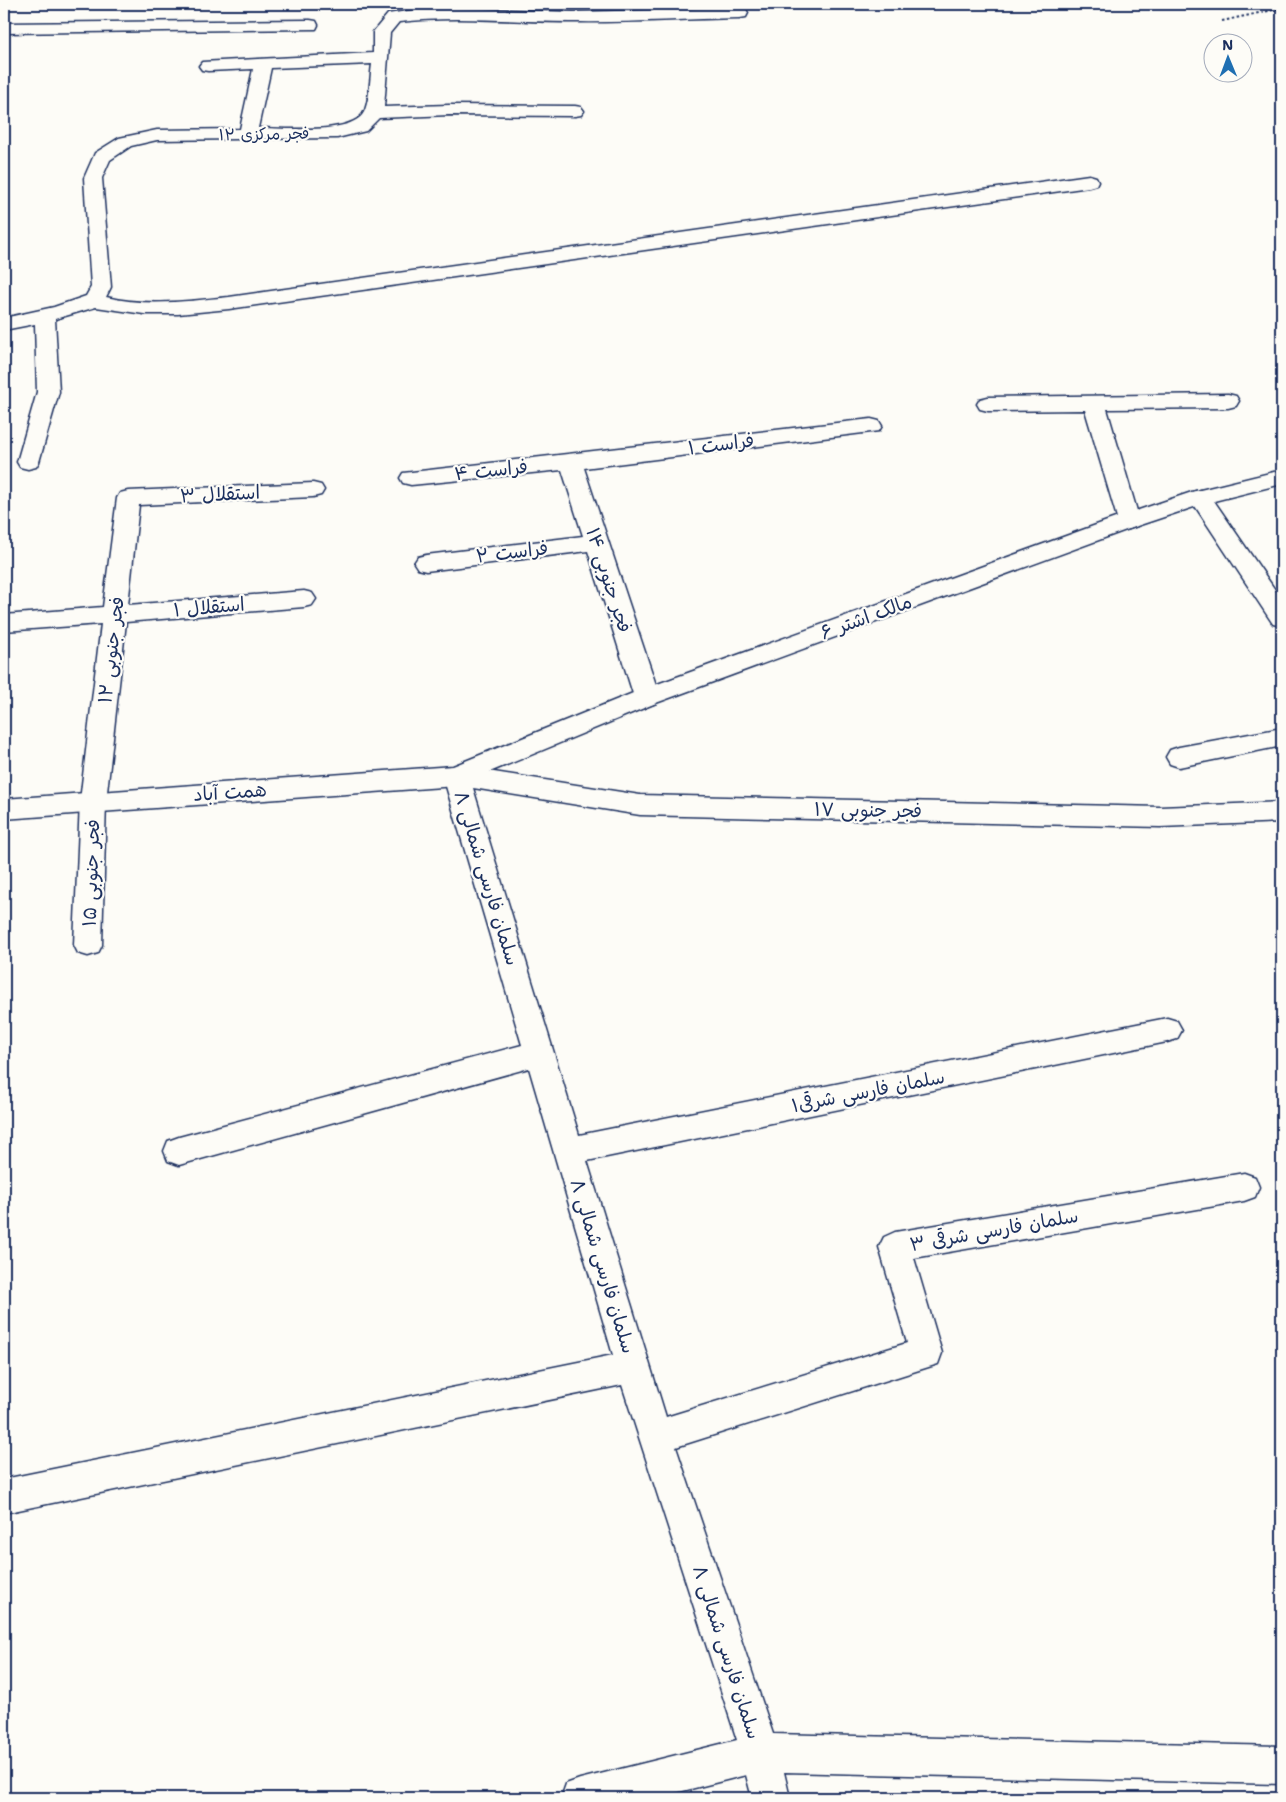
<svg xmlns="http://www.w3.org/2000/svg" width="1286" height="1802" font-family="'Shantell Sans','Playpen Sans Arabic',sans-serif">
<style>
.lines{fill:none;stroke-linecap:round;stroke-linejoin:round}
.minor-casing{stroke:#1b2f5e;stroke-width:3}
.major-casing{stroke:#1b2f5e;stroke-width:3}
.path{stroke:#1b2f5e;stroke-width:2;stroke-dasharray:2.5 2.5;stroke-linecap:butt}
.minor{fill:#fdfcf7;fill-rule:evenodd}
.major{fill:#fdfcf7;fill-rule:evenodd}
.labels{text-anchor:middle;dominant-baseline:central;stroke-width:4.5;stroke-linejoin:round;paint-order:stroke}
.far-street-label{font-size:16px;fill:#1b2f5e;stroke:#fdfcf7}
.street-label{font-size:19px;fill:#1b2f5e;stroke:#fdfcf7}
</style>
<rect width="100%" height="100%" fill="#fdfcf7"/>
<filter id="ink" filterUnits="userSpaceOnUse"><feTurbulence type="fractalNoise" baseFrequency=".02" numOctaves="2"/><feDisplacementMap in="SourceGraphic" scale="10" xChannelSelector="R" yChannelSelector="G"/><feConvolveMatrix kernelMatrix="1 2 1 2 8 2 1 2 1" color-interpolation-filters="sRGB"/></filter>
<g filter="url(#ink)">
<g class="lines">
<g class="minor-casing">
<g id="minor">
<path d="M453,8L573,12L740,8L746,9L748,13L746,17L740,18C684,19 628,23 571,22C514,22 456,15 399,22L390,33L384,107L449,105L575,106L581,107L584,111L581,115L575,116L449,115L379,118L366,131L337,138L157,140L131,146L110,160L102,178L111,287L106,297C146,307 189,301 229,297L1089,175L1096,177L1098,181L1096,185L1089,187L229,309L178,314H144L96,307L55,319L59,392L39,462L36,467L28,469L20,467L17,462L37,392L35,324L4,330V318L54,307L86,296L91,287L84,178L95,153L119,138L157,130L240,129L253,69L208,71L202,70L199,66L202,62L373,53V32L388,14L414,10ZM372,64C370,78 370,97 365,110C356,136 281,128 258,128L271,68Z"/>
<path d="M310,20L316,21L318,25L316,29L4,33V23Z"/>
<path d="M1228,394L1236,396L1239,401L1236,406L1228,408L1107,409L1140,521L1137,526L1129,529L1121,526L1118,521L1085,410L988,411L980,409L977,404L980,399L988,397Z"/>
<path d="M871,419L879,421L882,426L879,431L584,468L660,697L656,703L647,706L638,703L634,697L588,551L426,571L418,569L414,563L418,557L426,555L583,536L562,470L411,485L403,483L400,478L403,473Z"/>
<path d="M313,483L321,485L324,490L321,495L313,497L139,505L128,605L304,591L312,593L316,599L312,605L304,607L126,622L106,801L102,945L98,953L88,956L78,953L74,945L80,801L101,624L4,631V615L103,607L117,498L120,493L128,491Z"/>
<path d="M1200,490L1208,492L1282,600V626L1273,624L1189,497L1192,492Z"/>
<path d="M1282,728V746L1179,767L1170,764L1166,757L1170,750L1179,747Z"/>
<path d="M456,766L640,795L1160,807L1282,802V822L1160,827L640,815L473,788L579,1135L1167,1018L1177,1021L1182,1030L1177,1039L1167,1042L587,1161L666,1417L907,1343L879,1247L884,1237L895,1232L1244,1173L1255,1177L1259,1187L1255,1197L1244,1201L914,1258L942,1353L938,1364L676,1447L773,1734L1282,1746V1784L784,1772L790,1798H752L746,1775L655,1798H561L566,1784L580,1779L737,1740L622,1385L4,1513V1479L613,1355L529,1068L179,1165L168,1161L164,1151L168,1141L179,1137L522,1045L443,776L447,769Z"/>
</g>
</g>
<g class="major-casing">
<path id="major" d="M1282,470V484L1206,503L1137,526L656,703L456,786L4,819V799L453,766L638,691L1121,516L1192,492Z"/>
</g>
<path class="path" d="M1222,21L1282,8"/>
<use href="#minor" class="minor"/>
<use href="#major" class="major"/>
</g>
</g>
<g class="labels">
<g class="far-street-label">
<text transform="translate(264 134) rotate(-1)">فجر مرکزی ۱۲</text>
</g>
<g class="street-label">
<text transform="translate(721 444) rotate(-7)">فراست ۱</text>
<text transform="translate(491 470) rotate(-6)">فراست ۴</text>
<text transform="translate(220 494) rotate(-3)">استقلال ۳</text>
<text transform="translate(512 552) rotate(-7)">فراست ۲</text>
<text transform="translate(609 580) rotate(72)">فجر جنوبی ۱۴</text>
<text transform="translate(209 607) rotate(-5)">استقلال ۱</text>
<text transform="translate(866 617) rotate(-20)">مالک اشتر ۶</text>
<text transform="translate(111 650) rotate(-83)">فجر جنوبی ۱۲</text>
<text transform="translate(230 792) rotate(-4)">همت آباد</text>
<text transform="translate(868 810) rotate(1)">فجر جنوبی ۱۷</text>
<text transform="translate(91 873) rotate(-88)">فجر جنوبی ۱۵</text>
<text transform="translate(487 878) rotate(73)">سلمان فارسی شمالی ۸</text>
<text transform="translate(868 1091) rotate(-11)">سلمان فارسی شرقی۱</text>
<text transform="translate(994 1230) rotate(-10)">سلمان فارسی شرقی ۳</text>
<text transform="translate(603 1266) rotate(73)">سلمان فارسی شمالی ۸</text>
<text transform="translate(727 1652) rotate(72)">سلمان فارسی شمالی ۸</text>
</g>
</g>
<rect width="1286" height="1802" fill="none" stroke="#fdfcf7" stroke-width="20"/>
<rect x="10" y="10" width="1266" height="1782" fill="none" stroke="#1b2f5e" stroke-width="2" filter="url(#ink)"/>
<g transform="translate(1228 58) rotate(359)"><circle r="24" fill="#fdfcf7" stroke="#a3aaba"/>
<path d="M0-4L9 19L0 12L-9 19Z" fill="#1f6fb2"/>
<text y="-8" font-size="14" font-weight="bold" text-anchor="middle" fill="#1b2f5e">N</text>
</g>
</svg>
